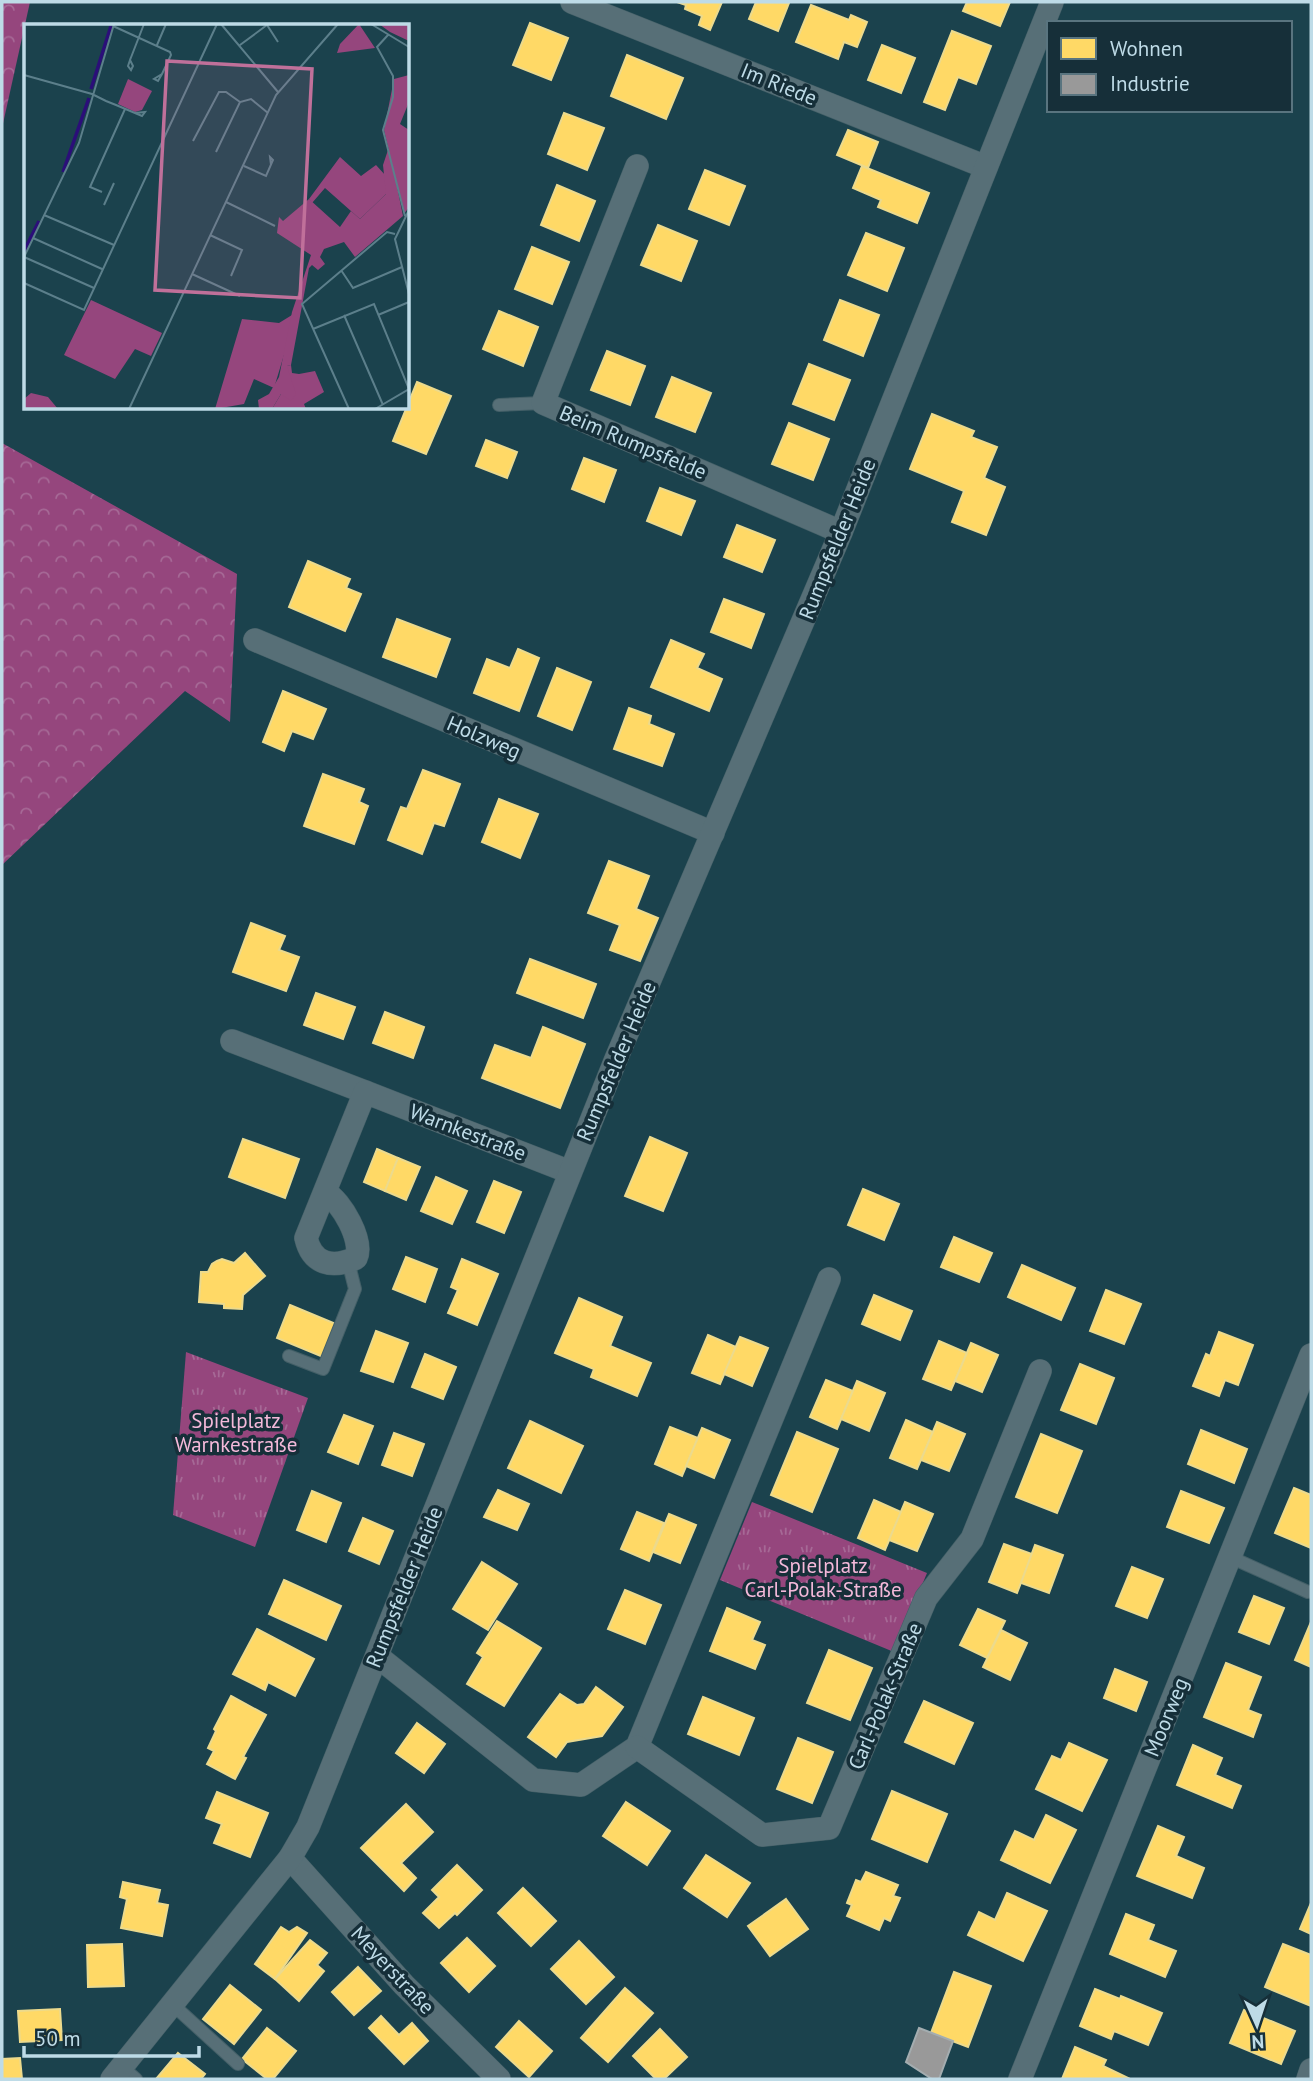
<svg xmlns="http://www.w3.org/2000/svg" width="1313" height="2081" font-family="'PT Sans',sans-serif">
<style>
.forest{fill:url(#forest-crowns)}
.park{fill:url(#park-tufts)}
.homes{fill:#ffd966;stroke:#ecda8d;stroke-width:2}
.industry{fill:#999;stroke:#a4adb0;stroke-width:2}
.lines{fill:none;stroke-linecap:round;stroke-linejoin:round}
.lane-casing{stroke:#435f67;stroke-width:14}
.street-casing{stroke:#435f67;stroke-width:24}
.lane{stroke:#576f77;stroke-width:12}
.street{stroke:#576f77;stroke-width:23}
.labels{text-anchor:middle;dominant-baseline:central;stroke-width:7;stroke-linejoin:round;paint-order:stroke}
.street-label{font-size:21px;fill:#bedbe7;stroke:#162f39}
.park-label{font-size:21px;fill:#f4b9da;stroke:#162f39}
.inset-river{fill:none;stroke:#2b0e79;stroke-width:3.5}
.inset-road{fill:none;stroke:#5c7f8b;stroke-width:2}
.view{fill:#c0709a;fill-opacity:0.15;stroke:#c0709a;stroke-width:3.5}
.inset-edge{fill:none;stroke:#bedbe7;stroke-width:3.5}
</style>
<defs>
<pattern id="forest-crowns" width="20" height="18" patternUnits="userSpaceOnUse" patternTransform="scale(1.75)"><rect width="20" height="18" fill="#95467d"/><path d="M2 6a3 3 0 1 1 6 0M12 15a3 3 0 1 1 6 0" fill="none" stroke="#a66996"/></pattern>
<pattern id="park-tufts" width="24" height="20" patternUnits="userSpaceOnUse" patternTransform="scale(1.75)"><rect width="24" height="20" fill="#95467d"/><path d="M3 7l-1-3M5 7V3M7 7l1-3M15 17l-1-3M17 17v-4M19 17l1-3" fill="none" stroke="#a66996"/></pattern>
</defs>
<rect width="100%" height="100%" fill="#1b424d"/>
<g class="forest">
<path d="M2,2H30L2,128Z"/>
<path d="M2,443L237,574L230,722L185,691L2,865Z"/>
</g>
<g class="park">
<path d="M186,1352L308,1398L255,1547L173,1515Z"/>
<path d="M752,1502L927,1573L894,1652L720,1580Z"/>
</g>
<g class="homes">
<path d="M677,2H722L710,30L699,25L702,16L685,9L686,5Z"/>
<path d="M756,2L789,3L778,31L749,19Z"/>
<path d="M967,2H1010L1000,26L963,11Z"/>
<path d="M811,5L849,20L851,15L867,22L857,47L844,42L838,59L796,42Z"/>
<path d="M530,23L568,38L551,80L513,65Z"/>
<path d="M952,31L991,46L976,84L958,77L945,110L924,102Z"/>
<path d="M882,45L915,58L901,93L868,80Z"/>
<path d="M627,55L683,78L666,119L611,96Z"/>
<path d="M564,113L604,128L587,170L548,154Z"/>
<path d="M848,130L878,142L868,168L837,155Z"/>
<path d="M862,166L929,193L917,223L878,207L881,200L853,188Z"/>
<path d="M705,170L745,186L729,225L689,209Z"/>
<path d="M557,185L595,201L579,241L541,225Z"/>
<path d="M658,225L697,241L681,281L641,265Z"/>
<path d="M866,233L904,248L887,291L848,275Z"/>
<path d="M532,247L569,262L552,304L515,289Z"/>
<path d="M840,300L879,315L863,356L824,340Z"/>
<path d="M499,311L538,327L523,366L483,349Z"/>
<path d="M607,351L645,366L630,405L591,390Z"/>
<path d="M809,364L850,380L834,420L793,404Z"/>
<path d="M672,377L711,393L695,432L656,417Z"/>
<path d="M417,382L451,396L426,454L393,441Z"/>
<path d="M932,414L974,431L971,437L997,447L984,478L1005,487L986,535L952,522L964,491L910,469Z"/>
<path d="M789,423L829,439L813,480L772,464Z"/>
<path d="M486,440L517,452L507,478L476,466Z"/>
<path d="M584,458L616,470L604,502L572,489Z"/>
<path d="M660,488L695,501L681,535L647,521Z"/>
<path d="M737,525L775,540L762,572L724,557Z"/>
<path d="M308,561L350,579L346,588L361,594L345,631L289,607Z"/>
<path d="M724,599L764,614L751,648L711,632Z"/>
<path d="M397,619L450,639L436,677L383,657Z"/>
<path d="M671,640L704,654L697,668L722,679L709,711L651,687Z"/>
<path d="M518,649L539,658L519,711L474,693L487,659L510,668Z"/>
<path d="M557,668L591,682L572,730L538,716Z"/>
<path d="M283,691L326,709L313,739L292,731L284,751L263,742Z"/>
<path d="M629,708L651,716L649,724L674,734L662,766L614,749Z"/>
<path d="M423,770L460,784L444,826L434,823L422,854L388,840L401,807L407,809Z"/>
<path d="M323,774L364,789L359,802L368,806L354,844L304,826Z"/>
<path d="M499,799L538,814L520,858L482,842Z"/>
<path d="M609,861L649,876L636,909L658,918L640,961L610,950L620,925L588,913Z"/>
<path d="M251,923L285,936L279,950L299,957L286,991L233,972Z"/>
<path d="M530,959L596,984L583,1018L517,993Z"/>
<path d="M316,993L355,1007L343,1039L304,1025Z"/>
<path d="M385,1012L424,1027L413,1058L373,1043Z"/>
<path d="M543,1027L585,1044L560,1108L482,1078L495,1045L531,1058Z"/>
<path d="M650,1137L687,1153L663,1211L625,1196Z"/>
<path d="M243,1139L299,1159L285,1198L229,1177Z"/>
<path d="M377,1149L398,1158L385,1191L364,1182Z"/>
<path d="M398,1158L420,1167L406,1200L385,1191Z"/>
<path d="M436,1177L467,1191L452,1224L421,1211Z"/>
<path d="M494,1181L521,1192L504,1233L477,1222Z"/>
<path d="M863,1189L899,1204L884,1240L848,1225Z"/>
<path d="M954,1237L992,1253L979,1282L941,1267Z"/>
<path d="M245,1253L265,1276L243,1295L242,1309L224,1308V1304L199,1302L201,1272H208L212,1264L217,1261L222,1259L234,1263Z"/>
<path d="M406,1257L437,1269L425,1302L393,1289Z"/>
<path d="M462,1259L498,1274L477,1325L448,1313L458,1290L451,1287Z"/>
<path d="M1022,1265L1075,1288L1061,1320L1008,1297Z"/>
<path d="M1106,1290L1141,1304L1124,1344L1090,1331Z"/>
<path d="M874,1295L912,1311L900,1340L862,1324Z"/>
<path d="M579,1298L622,1317L610,1346L651,1363L637,1396L591,1377L594,1369L555,1353Z"/>
<path d="M290,1305L336,1324L323,1357L277,1338Z"/>
<path d="M376,1331L408,1343L393,1382L361,1371Z"/>
<path d="M1219,1332L1253,1345L1238,1385L1225,1380L1219,1396L1193,1386L1206,1354L1210,1356Z"/>
<path d="M708,1335L736,1347L720,1384L692,1373Z"/>
<path d="M740,1337L768,1348L752,1386L724,1374Z"/>
<path d="M939,1341L967,1353L951,1390L923,1379Z"/>
<path d="M971,1343L998,1355L982,1392L955,1381Z"/>
<path d="M425,1354L456,1367L443,1399L412,1387Z"/>
<path d="M1080,1364L1114,1378L1096,1424L1061,1410Z"/>
<path d="M826,1380L853,1391L837,1429L810,1417Z"/>
<path d="M857,1381L885,1393L869,1431L841,1419Z"/>
<path d="M344,1415L373,1426L358,1464L328,1452Z"/>
<path d="M906,1420L933,1432L917,1469L890,1458Z"/>
<path d="M530,1421L583,1446L561,1493L508,1468Z"/>
<path d="M937,1422L965,1434L949,1471L921,1460Z"/>
<path d="M670,1427L698,1438L682,1476L655,1464Z"/>
<path d="M702,1428L730,1440L714,1478L686,1466Z"/>
<path d="M1201,1430L1247,1449L1234,1483L1188,1464Z"/>
<path d="M797,1432L838,1449L812,1512L771,1495Z"/>
<path d="M394,1433L424,1444L412,1476L382,1465Z"/>
<path d="M1041,1434L1082,1451L1057,1513L1016,1497Z"/>
<path d="M1294,1488L1311,1495V1548L1275,1533Z"/>
<path d="M498,1490L529,1504L517,1530L484,1517Z"/>
<path d="M312,1491L341,1503L326,1542L297,1530Z"/>
<path d="M1181,1491L1224,1508L1209,1543L1167,1527Z"/>
<path d="M874,1500L901,1512L885,1550L858,1538Z"/>
<path d="M905,1502L933,1514L917,1551L889,1540Z"/>
<path d="M637,1512L664,1523L649,1561L621,1549Z"/>
<path d="M669,1514L696,1525L680,1563L653,1552Z"/>
<path d="M363,1518L393,1531L379,1564L349,1551Z"/>
<path d="M1004,1544L1032,1554L1017,1593L989,1582Z"/>
<path d="M1035,1545L1063,1555L1049,1593L1021,1583Z"/>
<path d="M482,1562L517,1584L488,1630L453,1609Z"/>
<path d="M1132,1567L1163,1579L1147,1618L1116,1606Z"/>
<path d="M284,1580L341,1606L326,1640L269,1614Z"/>
<path d="M625,1590L661,1605L645,1644L608,1629Z"/>
<path d="M1254,1596L1284,1608L1269,1644L1239,1632Z"/>
<path d="M727,1608L760,1622L752,1640L765,1645L755,1669L710,1651Z"/>
<path d="M978,1609L1005,1621L987,1658L960,1645Z"/>
<path d="M497,1621L541,1648L504,1706L467,1684L483,1657L477,1653Z"/>
<path d="M1311,1622V1667L1295,1660Z"/>
<path d="M257,1629L314,1659L295,1696L268,1682L265,1690L233,1674Z"/>
<path d="M1001,1630L1027,1643L1010,1680L983,1667Z"/>
<path d="M829,1650L872,1668L850,1720L807,1703Z"/>
<path d="M1226,1663L1261,1677L1248,1710L1261,1715L1253,1737L1204,1717Z"/>
<path d="M1115,1669L1147,1682L1136,1711L1104,1698Z"/>
<path d="M596,1687L623,1707L602,1736L567,1742L556,1757L528,1737L560,1694L577,1705L584,1704Z"/>
<path d="M231,1696L266,1715L243,1757L246,1758L235,1779L207,1764L214,1751L208,1748L216,1731L214,1729Z"/>
<path d="M703,1697L754,1718L739,1755L688,1734Z"/>
<path d="M924,1701L973,1723L954,1764L905,1742Z"/>
<path d="M417,1723L445,1744L424,1773L396,1753Z"/>
<path d="M798,1738L833,1752L812,1803L777,1789Z"/>
<path d="M1069,1743L1107,1760L1082,1811L1036,1789L1052,1756L1061,1760Z"/>
<path d="M1193,1745L1222,1758L1215,1775L1241,1786L1232,1808L1177,1785Z"/>
<path d="M892,1791L947,1814L927,1862L872,1839Z"/>
<path d="M217,1792L268,1813L250,1857L214,1843L222,1824L206,1818Z"/>
<path d="M626,1802L670,1831L647,1865L603,1836Z"/>
<path d="M406,1804L433,1832L401,1863L416,1878L404,1891L361,1848Z"/>
<path d="M1046,1815L1076,1830L1050,1883L1001,1860L1015,1831L1034,1840Z"/>
<path d="M1158,1826L1184,1837L1176,1856L1204,1868L1192,1898L1137,1876Z"/>
<path d="M706,1855L750,1883L727,1917L684,1888Z"/>
<path d="M457,1865L482,1890L457,1915L455,1913L439,1928L423,1913L439,1897L432,1890Z"/>
<path d="M866,1872L898,1885L893,1896L900,1898L890,1921L884,1918L879,1930L847,1916L852,1905L847,1903L856,1880L861,1882Z"/>
<path d="M123,1882L160,1890L157,1903L168,1905L162,1936L121,1928L127,1899L120,1897Z"/>
<path d="M523,1888L556,1921L531,1946L498,1913Z"/>
<path d="M1007,1893L1047,1911L1023,1961L968,1935L979,1912L995,1920Z"/>
<path d="M786,1899L808,1929L770,1956L748,1926Z"/>
<path d="M1311,1903V1934L1300,1929Z"/>
<path d="M1126,1914L1154,1925L1148,1940L1176,1951L1165,1977L1110,1954Z"/>
<path d="M281,1927L289,1932L297,1927L307,1933L275,1979L255,1964Z"/>
<path d="M467,1938L495,1966L469,1992L441,1963Z"/>
<path d="M310,1940L327,1953L317,1965L324,1971L299,2001L275,1979Z"/>
<path d="M579,1941L614,1977L586,2004L551,1969Z"/>
<path d="M122,1944L124,1986L88,1987L87,1945Z"/>
<path d="M1283,1944L1311,1955V2006L1265,1987Z"/>
<path d="M358,1967L381,1991L354,2015L332,1992Z"/>
<path d="M954,1972L991,1986L968,2047L931,2033Z"/>
<path d="M230,1985L261,2010L234,2044L203,2019Z"/>
<path d="M625,1988L653,2013L608,2062L581,2038Z"/>
<path d="M1095,1989L1120,1999L1121,1996L1162,2013L1148,2045L1114,2031L1111,2039L1080,2026Z"/>
<path d="M60,2009L62,2040L20,2042L18,2011Z"/>
<path d="M1244,2010L1295,2031L1281,2064L1230,2043Z"/>
<path d="M381,2016L399,2035L412,2023L428,2041L404,2064L369,2028Z"/>
<path d="M519,2021L552,2051L529,2077L496,2047Z"/>
<path d="M267,2028L296,2051L273,2079H267L242,2059Z"/>
<path d="M660,2029L687,2057L664,2079H656L633,2056Z"/>
<path d="M1075,2047L1106,2060L1103,2066L1130,2079H1062Z"/>
<path d="M178,2053L205,2074L201,2079H156Z"/>
<path d="M20,2058L22,2079H2V2059Z"/>
</g>
<path class="industry" d="M919,2028L953,2041L939,2079H932L906,2062Z"/>
<g class="lines">
<g class="lane-casing">
<g id="lane">
<path d="M499,405L543,403"/>
<path d="M289,1356L323,1369L355,1289L348,1261"/>
<path d="M1230,1557L1308,1592"/>
<path d="M172,2004L238,2064"/>
<path d="M122,2067L136,2079"/>
</g>
</g>
<g class="street-casing">
<g id="street">
<path d="M572,2L986,167"/>
<path d="M637,166L543,403L841,532"/>
<path d="M255,640L713,833"/>
<path d="M232,1041L365,1092"/>
<path d="M326,1193C341,1201 364,1241 356,1258C332,1269 312,1264 306,1238L365,1092L570,1172"/>
<path d="M377,1656L533,1780L581,1785L637,1747L829,1279"/>
<path d="M637,1747L762,1835L829,1828L926,1598L972,1539L1040,1371"/>
<path d="M290,1858L404,1985L499,2079"/>
<path d="M112,2079L290,1858L308,1827L616,1059L841,532L1052,2"/>
<path d="M1020,2079L1311,1355"/>
<path d="M1308,2079L1311,2070"/>
</g>
</g>
<use href="#lane" class="lane"/>
<use href="#street" class="street"/>
</g>
<g class="labels">
<g class="street-label">
<text transform="translate(779 84) rotate(22)">Im Riede</text>
<text transform="translate(633 442) rotate(23)">Beim Rumpsfelde</text>
<text transform="translate(837 539) rotate(-68)">Rumpsfelder Heide</text>
<text transform="translate(484 737) rotate(23)">Holzweg</text>
<text transform="translate(616 1061) rotate(-67)">Rumpsfelder Heide</text>
<text transform="translate(468 1132) rotate(21)">Warnkestraße</text>
<text transform="translate(404 1587) rotate(-68)">Rumpsfelder Heide</text>
<text transform="translate(885 1696) rotate(-67)">Carl-Polak-Straße</text>
<text transform="translate(1166 1717) rotate(-68)">Moorweg</text>
<text transform="translate(393 1970) rotate(47)">Meyerstraße</text>
</g>
<g class="park-label">
<text x="236" y="1420">Spielplatz<tspan x="236" dy="24">Warnkestraße</tspan></text>
<text x="823" y="1565">Spielplatz<tspan x="823" dy="24">Carl-Polak-Straße</tspan></text>
</g>
</g>
<g transform="translate(24 24)">
<rect width="385" height="385" fill="#1b424d"/>
<path d="M335,0L351,24L313,29L316,20ZM316,133L337,152L352,141L362,152V170L336,195L301,164L288,179L285,175ZM67,276L138,309L127,332L111,325L91,355L40,331ZM268,291L269,301L250,364L230,355L220,380L191,385L218,295L255,299ZM267,341L268,349L275,350L291,347L300,368L280,380L282,385H248L257,370L262,342Z" fill="#95467d"/>
<path d="M385,51V78L376,100L385,106V183L380,190L360,106L370,55ZM365,123L379,192L331,233L320,218L300,225L296,233L301,240L294,246L288,241L285,244L267,341L263,342L272,370L267,377L257,370L248,385H235L234,376L245,370L255,353L268,288L287,231L253,209L255,193L259,197L285,175L316,203L327,187L336,195L362,170L359,141ZM7,369L24,373L34,385H0V375Z" fill="#95467d"/>
<path d="M104,55L128,67L118,86L111,88L94,80Z" fill="#95467d"/>
<path d="M355,0H385V17L366,8Z" fill="#95467d"/>
<path class="inset-river" d="M67,65L87,2M39,148L65,74M0,227L15,197"/>
<path class="inset-road" d="M197,0L254,68M347,0L385,23M89,2L146,28L147,31L138,50L134,57L130,55L138,50M364,11L353,23L369,52V73L359,106L381,192M133,21L142,0M216,21L243,1L254,18M106,36L120,0M106,36L109,42L107,46L104,42ZM0,51L68,70L82,77L92,81L111,89L118,92L121,88L111,89M169,117L195,68H202L216,78M192,128L216,78L227,75L244,89M220,142L242,152L249,136L246,133L247,141M78,168L66,163L101,85M202,178L251,202M80,181L90,159M385,186L371,215L385,270M20,191L90,221M186,211L218,226L207,252M9,214L78,245M0,233L55,119L90,0M0,233L70,264M317,246L329,264L378,243M168,250L216,272M0,259L60,286L193,0M320,291L359,381M354,291L385,278M289,305L350,280L385,365L351,385M105,385L252,71L314,0M325,385L278,280L363,208L371,210"/>
<path class="view" d="M143,37L288,45L276,274L131,266Z"/>
<rect width="385" height="385" class="inset-edge"/>
</g>
<rect width="1313" height="2081" fill="none" stroke="#bedbe7" stroke-width="7"/>
<rect x="1047" y="21" width="245" height="91" fill="#162f39" stroke="#59747f" stroke-width="2"/>
<rect x="1061" y="38" width="35" height="21" fill="#ffd966" stroke="#59747f" stroke-width="2"/>
<text x="1110" y="56" font-size="21" fill="#bedbe7">Wohnen</text>
<rect x="1061" y="74" width="35" height="21" fill="#999999" stroke="#59747f" stroke-width="2"/>
<text x="1110" y="91" font-size="21" fill="#bedbe7">Industrie</text>
<g transform="translate(1257 2025) rotate(177)" stroke="#162f39" stroke-width="5" paint-order="stroke">
<path d="M0-5L12 26L0 18L-12 26Z" fill="#bedbe7"/>
<text y="-10" font-size="19" font-weight="bold" text-anchor="middle" fill="#bedbe7">N</text>
</g>
<path d="M24 2046v10h175v-10" fill="none" stroke="#bedbe7" stroke-width="3.5"/>
<text x="35" y="2046" font-size="21" fill="#bedbe7" stroke="#162f39" stroke-width="5" paint-order="stroke">50 m</text>
</svg>
